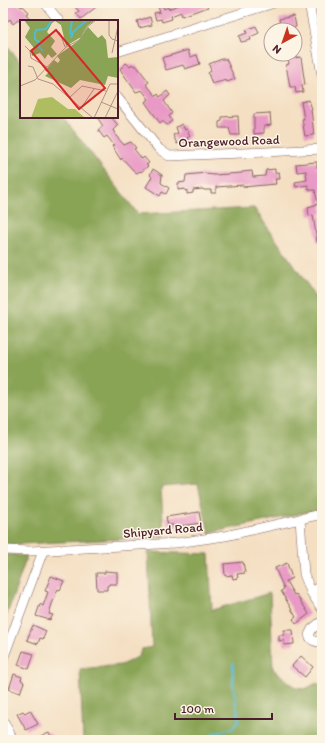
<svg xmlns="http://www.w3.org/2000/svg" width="325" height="743" font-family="Itim,sans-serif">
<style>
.forest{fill:#8aa456;stroke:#6a6240}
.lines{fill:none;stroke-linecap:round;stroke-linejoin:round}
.stream{stroke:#52bbd0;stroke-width:2}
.building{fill:#e899c5}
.minor-casing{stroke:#866260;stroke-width:10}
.minor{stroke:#fff;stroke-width:9}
.labels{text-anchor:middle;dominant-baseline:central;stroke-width:3;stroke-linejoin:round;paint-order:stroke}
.street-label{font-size:13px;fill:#4a1f2b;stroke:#fcf5e5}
.inset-river{fill:none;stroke:#52bbd0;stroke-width:2}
.inset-road{fill:none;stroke:#b09286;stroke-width:1}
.view{fill:#d62828;fill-opacity:0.15;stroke:#d62828;stroke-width:2}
.inset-edge{fill:none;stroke:#4a1f2b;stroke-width:2}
</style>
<rect width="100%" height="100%" fill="#fcf5e5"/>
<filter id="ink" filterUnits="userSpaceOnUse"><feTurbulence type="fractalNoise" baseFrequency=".025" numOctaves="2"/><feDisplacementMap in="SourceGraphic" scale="8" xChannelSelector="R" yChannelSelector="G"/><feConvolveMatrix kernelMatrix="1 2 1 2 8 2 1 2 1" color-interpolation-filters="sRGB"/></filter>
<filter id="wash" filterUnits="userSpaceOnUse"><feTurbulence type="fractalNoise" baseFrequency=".012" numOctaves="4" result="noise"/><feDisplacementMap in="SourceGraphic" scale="16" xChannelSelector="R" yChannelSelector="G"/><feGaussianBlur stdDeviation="0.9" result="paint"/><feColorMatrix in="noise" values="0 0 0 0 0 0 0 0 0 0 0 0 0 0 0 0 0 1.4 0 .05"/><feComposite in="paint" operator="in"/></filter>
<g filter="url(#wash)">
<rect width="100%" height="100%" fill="#f4dfc2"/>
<g class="forest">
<path d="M3,40L21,63V117H63L138,214L254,208L316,297L322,351V509L209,533L198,484L161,487L164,537L21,544H3Z"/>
<path d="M148,552L209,554L212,610L270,593L273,669L296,688L305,689L317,683L322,688V740H83L80,669L121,665L138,657L142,649L152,647Z"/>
<path d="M3,554L27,556L3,626Z"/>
</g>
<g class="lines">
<path class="stream" d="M208,740L213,734L233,728L239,720L233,685V663"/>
</g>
<g id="blocks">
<g class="building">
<path d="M3,3H17L21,7L23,6L29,12L26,14L32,21L18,20L13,24L10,19L8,21L7,19L3,22V14L8,10Z"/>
<path d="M80,3L84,7L89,3H93L96,7L81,19L76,13L79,11L75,7Z"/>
<path d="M179,3H207L208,7L182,16L181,12L171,16L172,19L162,22L161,19L156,20L154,13L160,12L158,7L163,5L164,9L168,7V9L179,5Z"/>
<path d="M294,16L296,27L281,30L279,19Z"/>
<path d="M150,17L152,25L139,28L137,21Z"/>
<path d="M256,26L259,33L250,37L251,40L241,42L239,36L247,33L246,30Z"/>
<path d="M188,50L190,57L197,55L200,64L185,69L183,65L166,70L162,58Z"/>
<path d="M301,57L305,85L302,86L303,92L296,93L295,87H290L286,65L289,64L288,59Z"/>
<path d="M222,59H226L235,79L227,82L226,80L212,84L208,73L211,71L209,64Z"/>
<path d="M126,63L130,66L132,64L134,66L136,65L149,82L146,84L156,96L158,94L160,97L167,91L170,95L164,101L172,113L169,116L172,121L167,125L162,121L160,123L145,102L149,99L142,90L136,92L122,72L120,69Z"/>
<path d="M309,100L312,109H311L314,135L305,136L302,119H304L301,102Z"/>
<path d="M270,113L271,125L264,126V133L254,134V114Z"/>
<path d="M238,116L239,135H231L229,128H219V122L222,121V117Z"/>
<path d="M97,117H111L118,125L113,130L116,136L124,145L131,142L136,148L134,149L142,159L144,157L149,163L146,165L148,166L141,172L140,171L137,173L135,172L122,158L121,160L112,146L114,145L107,136L104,138L98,130L103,126Z"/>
<path d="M182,124L185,130L187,129L190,136L187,138L188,140L177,144L173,135L178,133L176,127Z"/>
<path d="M317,162V168H321L322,182V213L320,214L322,226V241L317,242L313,215L309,216L308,207L318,204L315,190H309L308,185L296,187L295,182L307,180L306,171L297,172L296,164Z"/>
<path d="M153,169L162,175L161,183L169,188L166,194L162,192L160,196L146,187L152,177L150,175Z"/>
<path d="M275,169V173L279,172L280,179H275L276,184L243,187V185L216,187V193H211V190H204L203,189L193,190V193L187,194V190L185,191V189L178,190V183L185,182L186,175L206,173V174L214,175L242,173V172L252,171L253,177L265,176L266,170Z"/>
<path d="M199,512L201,523L174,527L173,525H168L166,517Z"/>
<path d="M243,562L245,573L237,574L238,578L233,579L232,575L225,576L224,564Z"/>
<path d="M287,563L292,578L286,581L294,595L296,594L309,614L296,624L293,619L296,617L281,591L284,589L275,568Z"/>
<path d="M105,571L117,572V584H109V585L107,586V590H97L96,573H105Z"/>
<path d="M51,576L64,581L60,590L58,589L52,604L49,614L53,615L50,620L36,616L40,604L43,606L48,592L45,591Z"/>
<path d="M33,625L46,631L43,639L40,638L38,644L27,640Z"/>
<path d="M284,630H293L294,644L284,645V640L279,641V635H284Z"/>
<path d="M23,651L34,654L29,669L18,665Z"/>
<path d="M301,656L313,667L305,677L292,666Z"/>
<path d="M14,674L22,677L21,680L24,682L20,693L9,689Z"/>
<path d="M30,710L38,724L26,730L17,714L23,711L25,713Z"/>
<path d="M49,732L53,740H32Z"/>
</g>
</g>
</g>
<g filter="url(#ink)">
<use href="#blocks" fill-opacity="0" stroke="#866260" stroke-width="1"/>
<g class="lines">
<g class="minor-casing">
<g id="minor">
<path d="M45,3L59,21"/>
<path d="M309,3L322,75"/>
<path d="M117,52L274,3"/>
<path d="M117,97L159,149L169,156L266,152L322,149"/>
<path d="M300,519L304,574L311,592L322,609"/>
<path d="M3,550L31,551L176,543L225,536L322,514"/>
<path d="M311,592L322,586"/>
<path d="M322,621L312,629L309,635C311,641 316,643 322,641"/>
<path d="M3,659L43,551"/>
<path d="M3,720L13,740"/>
</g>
</g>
<use href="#minor" class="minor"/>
</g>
</g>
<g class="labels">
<g class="street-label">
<text transform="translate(229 141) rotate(-2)">Orangewood Road</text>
<text transform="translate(163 530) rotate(-5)">Shipyard Road</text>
</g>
</g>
<g transform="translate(20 20)">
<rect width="98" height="98" fill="#f4dfc2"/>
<path d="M32,77L48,89H55L65,98H11L18,79Z" fill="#adbd60"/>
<path d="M4,0H75L67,6L61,17L46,26L41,5L35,1L32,3L27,12L35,21L31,27L37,34L32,38L28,34L25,39L20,33L12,36L11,31L14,28L5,17L10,8ZM68,7L78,18L82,15L86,20L88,38L98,37V58L88,56L85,65L60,60L51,68L25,56L29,52L25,51L34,40L38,43L40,40L37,36L58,21Z" fill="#8aa456"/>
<path class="inset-river" d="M50,15L52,0M51,18L53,12L67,0M23,31L19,27L20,23L15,19V13L16,10L26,9L32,0"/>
<path class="inset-road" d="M89,0V15L92,19L95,20L98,6M34,10L40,13L45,27M5,26L10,31L11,38L27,47M92,33L95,20L98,21M8,46L13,47L18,59L33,64L73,98M0,66L15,60L46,27L61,19L67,7L76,0M49,78L62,66L86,71M81,82L98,89M61,88L74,69M74,98L90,64H98M85,98L98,71"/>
<path class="view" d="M36,10L85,68L59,89L11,31Z"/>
<rect width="98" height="98" class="inset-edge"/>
</g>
<rect width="325" height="743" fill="none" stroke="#fcf5e5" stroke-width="16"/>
<g transform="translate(283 42) rotate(220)"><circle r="19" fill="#fcf5e5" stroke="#b59f9b"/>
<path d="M0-3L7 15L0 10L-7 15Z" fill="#c8321e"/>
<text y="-6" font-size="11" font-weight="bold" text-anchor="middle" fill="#4a1f2b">N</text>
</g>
<path d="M175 713v6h97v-6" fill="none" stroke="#4a1f2b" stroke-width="2"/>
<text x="181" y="713" font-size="12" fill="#4a1f2b" stroke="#fcf5e5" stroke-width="3" paint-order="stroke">100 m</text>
</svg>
